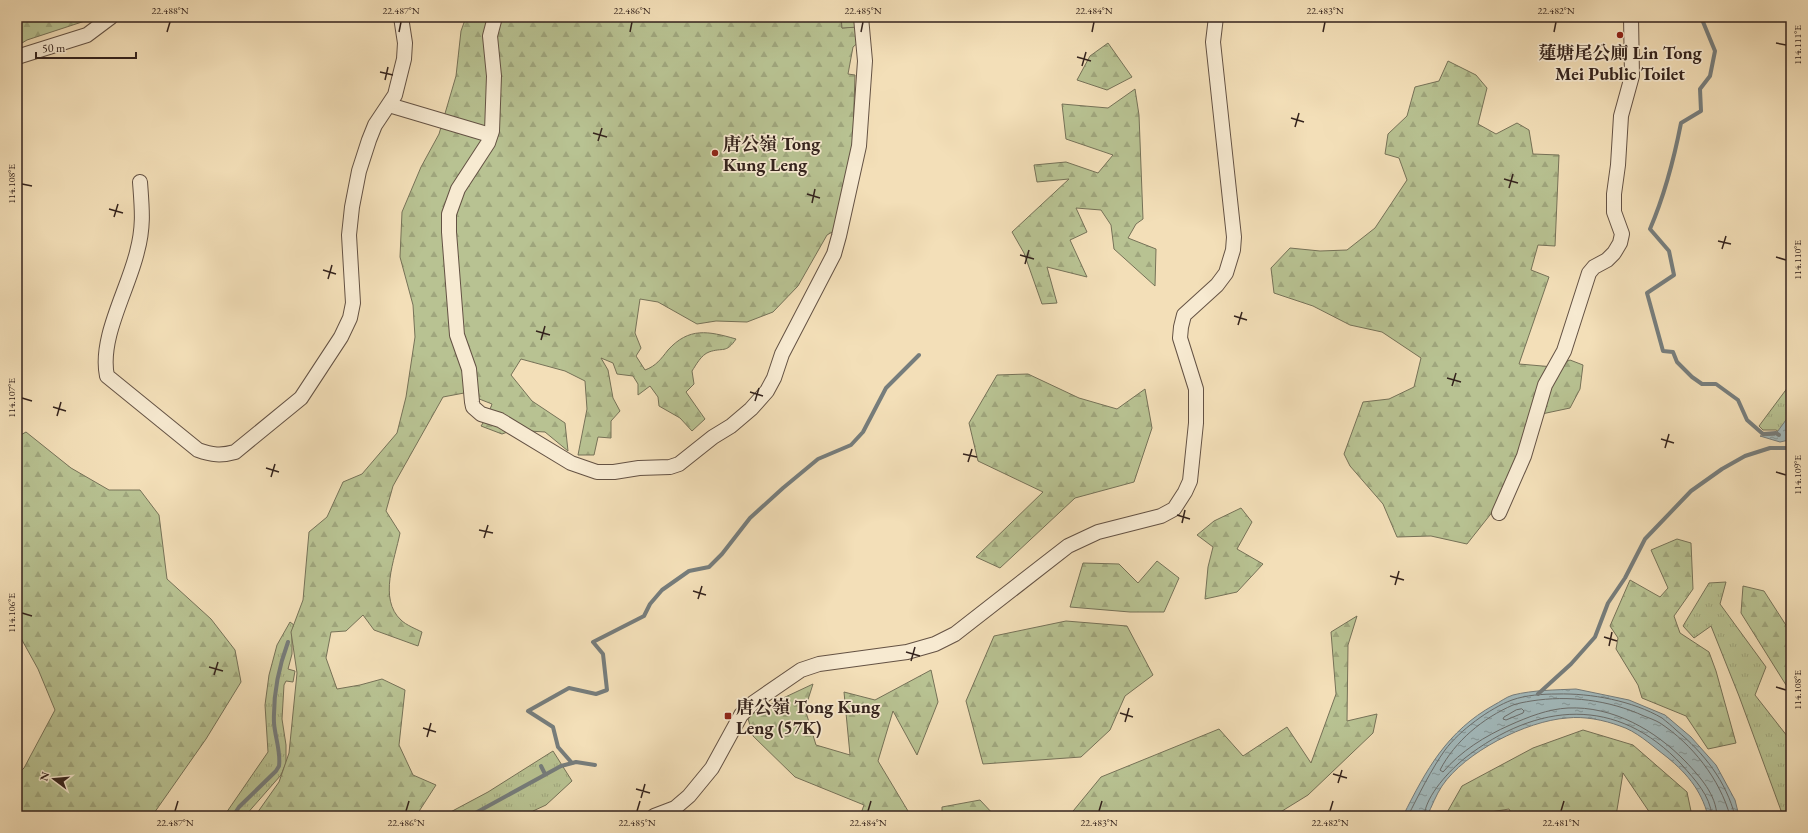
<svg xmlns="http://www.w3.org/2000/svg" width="1808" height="833" font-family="'EB Garamond','Noto Serif TC',serif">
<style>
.grass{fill:url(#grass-tufts);stroke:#767258}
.forest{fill:url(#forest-firs);stroke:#767258}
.park{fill:#b8c292;stroke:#767258}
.water{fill:url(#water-ripples);stroke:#767d7c}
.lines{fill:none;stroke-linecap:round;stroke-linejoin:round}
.shore{stroke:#6b6e6c;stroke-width:1}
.stream{stroke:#767d7c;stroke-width:4}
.minor-casing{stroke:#645244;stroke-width:16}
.minor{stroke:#f7ead1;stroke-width:14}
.ticks{fill:none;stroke:#34231d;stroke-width:1.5}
.poi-dot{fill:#8f2418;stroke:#f7ead1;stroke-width:1.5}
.labels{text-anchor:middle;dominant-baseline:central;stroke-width:3.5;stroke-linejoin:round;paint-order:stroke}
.poi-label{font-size:18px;font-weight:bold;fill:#34231d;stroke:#f7ead1;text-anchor:start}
.neatline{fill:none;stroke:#34231d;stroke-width:1.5}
.ticks-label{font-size:10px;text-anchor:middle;fill:#34231d}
</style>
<defs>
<pattern id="grass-tufts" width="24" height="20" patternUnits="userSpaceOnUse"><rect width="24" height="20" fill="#b8c292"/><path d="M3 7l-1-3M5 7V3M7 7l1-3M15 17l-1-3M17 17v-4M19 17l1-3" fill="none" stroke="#9fa67d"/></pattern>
<pattern id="forest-firs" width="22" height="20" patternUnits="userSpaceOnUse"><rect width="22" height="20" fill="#b8c292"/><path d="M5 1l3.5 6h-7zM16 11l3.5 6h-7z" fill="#9fa67d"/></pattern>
<pattern id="water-ripples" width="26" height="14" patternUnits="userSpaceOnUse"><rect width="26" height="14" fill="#a2b9bb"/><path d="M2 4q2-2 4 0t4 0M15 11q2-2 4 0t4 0" fill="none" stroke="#859697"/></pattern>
</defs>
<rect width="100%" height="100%" fill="#f3dfb8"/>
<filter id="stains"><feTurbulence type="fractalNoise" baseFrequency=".005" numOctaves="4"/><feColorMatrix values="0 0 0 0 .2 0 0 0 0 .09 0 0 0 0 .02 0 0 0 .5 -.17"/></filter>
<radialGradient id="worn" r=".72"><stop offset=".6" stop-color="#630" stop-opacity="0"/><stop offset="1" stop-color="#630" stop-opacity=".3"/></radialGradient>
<g class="grass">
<path d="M1791,383V433L1787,437L1776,430H1763L1759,426Z"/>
<path d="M1726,582L1720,604L1766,667L1755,695L1791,741V816H1783L1739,696L1711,626L1694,638L1683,626L1709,583Z"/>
<path d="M290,622L294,625L292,631V654L288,669L295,671L293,682L286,681L284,685L282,719L286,745V763L281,775L245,816H224L268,752L265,705L269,675L277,645Z"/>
<path d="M553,751L572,781L546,805L533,811L527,816H443L488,792Z"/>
</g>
<g class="forest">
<path d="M17,17H91L88,20L27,40L17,46Z"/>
<path d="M466,17H841L842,28L865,26L866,36L853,47L848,74L855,75L853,136L855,157L841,227L827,235L798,286L773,312L747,322L716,321L697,324L658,302L640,299L635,333L641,348L636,356L645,370C656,366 661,359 668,350C689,327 708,331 736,339C726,354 723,347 709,352C701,355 696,365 692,371L694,384L686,392L705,419L692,431L680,418L659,406L658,397L650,386L638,395V384L633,376L617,374L613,363L601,358L608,370L613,398L620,411L611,421V438L598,437L594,455H578L587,409L585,381L565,371L521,359L511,375L532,401L565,423L568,451L545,432L513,430L502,434L481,426L487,417L492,404L464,393L443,397L393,486L386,511L400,533C395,559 378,599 401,620C406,625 416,629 422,632L418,646L374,630L363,615L346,631L331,632L326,658L337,689L360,685L382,679L405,690L399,745L413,775L436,785L416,816H255L279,782L289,753L297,673L291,632L303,600L309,532L327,517L343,482L362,474L397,433L406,397L415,337L413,305L400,257L402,212L421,167L439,134L456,76L461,31Z"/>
<path d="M1108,43L1132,77L1107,90L1077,80L1090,56Z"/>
<path d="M1448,61L1476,75L1487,88L1478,124L1496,134L1517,123L1529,130L1533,154L1559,155L1555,246L1538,245L1531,270L1549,277L1519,364L1554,367L1570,360L1583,365L1580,389L1570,408L1537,415L1505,496L1467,544L1431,536L1397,537L1383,504L1350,466L1344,454L1363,402L1389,399L1414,387L1421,358L1382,332L1350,325L1313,306L1274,293L1271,268L1290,248L1320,251L1347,250L1375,228L1407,180L1399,158L1385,154L1388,134L1407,116L1415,87L1439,81Z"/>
<path d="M1135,89L1139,115L1143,219L1136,224L1128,238L1156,249L1155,286L1114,249L1111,225L1101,210L1076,208L1087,232L1070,240L1087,277L1047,267L1057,303L1042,304L1024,253L1012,232L1069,179L1037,182L1034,165L1066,162L1098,173L1113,155L1066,139L1062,104L1108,108Z"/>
<path d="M1028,374L1079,398L1117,409L1145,389L1152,428L1134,482L1075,498L1000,568L976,557L1043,492L978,461L969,423L997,375Z"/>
<path d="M26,432L71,468L109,490H140L159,515L167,579L211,619L235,650L241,682L206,739L152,816H17V775L24,768L55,710L38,669L17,631V437Z"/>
<path d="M1241,508L1252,522L1237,549L1263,564L1237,592L1205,599L1208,567L1213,547L1197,535L1214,521Z"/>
<path d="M1677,539L1691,543L1693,589L1674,616L1680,633L1709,652L1716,671L1736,743L1708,749L1686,716L1642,698L1638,685L1616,649L1618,638L1610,626L1630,580L1660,597L1668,588L1651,550Z"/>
<path d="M1157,561L1179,578L1164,612H1130L1070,607L1083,563L1119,564L1138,583Z"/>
<path d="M1743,586L1764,591L1791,633V665L1786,685L1741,613Z"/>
<path d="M1357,616L1348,645L1347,721L1377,714L1373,733L1308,795L1274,816H1069L1101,777L1219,729L1243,756L1287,727L1311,763L1336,694L1331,632Z"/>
<path d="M1066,621L1127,626L1153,675L1125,696L1110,730L1081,757L983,764L966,701L994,636Z"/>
<path d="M931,670L938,702L917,755L893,711L878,761L911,816H860L864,805L795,777L753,736L747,715L813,684L805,709L816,745L850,755L844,692L875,700Z"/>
<path d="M1583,730L1633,745L1687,792L1692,816H1652L1623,773L1616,816H1513L1509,809L1466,816H1445L1462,786L1533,748Z"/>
<path d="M980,800L995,816H942V807Z"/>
</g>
<path class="park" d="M841,17H851V20H859V27L842,28Z"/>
<g class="water">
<path d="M1791,413L1789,440L1780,442L1760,436L1775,435Z"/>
<path d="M1576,689L1629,700L1665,715L1691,737L1716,765L1735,800L1739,816H1708C1701,789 1685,771 1663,754C1650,744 1636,731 1620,726C1604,720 1584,716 1567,718C1526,721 1465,752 1442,786C1436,795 1432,806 1427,816H1403C1426,770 1447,731 1494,705C1500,702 1506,697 1513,695C1533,690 1555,690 1576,689Z"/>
</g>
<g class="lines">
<g class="shore">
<path d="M1522,709L1524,711L1523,713L1506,720L1503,719L1504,717L1516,710Z"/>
<path d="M1408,816C1418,796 1432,768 1445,750C1459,731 1490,708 1512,700C1526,695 1543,694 1557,694C1591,693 1633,701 1662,718C1667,722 1672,726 1676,730C1704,753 1726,781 1735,816"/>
<path d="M1424,816C1426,795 1450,770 1465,758C1537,702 1617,695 1682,765C1695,780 1710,795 1712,816"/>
<path d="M1717,816C1716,794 1700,777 1686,762C1655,730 1613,706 1568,708C1548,709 1528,717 1510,725C1485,736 1461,751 1443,772L1440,770C1455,741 1483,718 1513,705C1519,703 1525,702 1531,701C1569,695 1609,700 1644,716C1649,718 1655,720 1660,723C1692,744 1720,779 1730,816"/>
</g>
<g class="stream">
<path d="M1701,17L1715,51L1710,76L1700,89L1701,111L1681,123C1674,159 1665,194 1650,229L1669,251L1674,275L1647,293L1663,351L1673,352L1677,362L1692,377L1702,384H1716L1738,400L1747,420L1763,434L1776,433L1779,435"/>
<path d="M1538,694L1571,664L1595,637L1608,603L1625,578L1645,539L1691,491L1722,469L1745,456L1770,448H1791"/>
<path d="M572,763L558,747L553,727L528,711L569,688L596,694L607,690L603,654L593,642L644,616L650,604L662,590L689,571L709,567L722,554L750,518L783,488L818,459L851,445L863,432L886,388L919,355"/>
<path d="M541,766L545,774"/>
<path d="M233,816L239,807L276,771L279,766C281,752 275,737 274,723C273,695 278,669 288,642"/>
<path d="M470,816L561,766L576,762L595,765"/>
</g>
<g class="minor-casing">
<g id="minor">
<path d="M495,17L490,36L494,76L492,131L488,143L458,189L449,214V232L457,335L469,369L472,402L473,407L481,414L500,420L571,463L597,472H614L639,468L670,467L679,464L713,437L731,426L751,409L767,391L774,378L782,354L834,254L839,236L859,146L865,61L861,17"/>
<path d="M17,57L87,35L111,17"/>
<path d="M389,105L490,135"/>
<path d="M140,182C142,209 144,226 137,252C128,290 99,338 107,376L198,450C212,455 221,456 235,452L301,398L341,337L350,318L353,303L349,235L352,207L359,171L369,140L375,125L395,95L404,59L405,43L401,17"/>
<path d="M1499,513L1524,456L1545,385L1564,351L1589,273L1594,267L1607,260L1614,253L1620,243L1622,234L1614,212V194L1618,165L1621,116L1632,76L1631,17"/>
<path d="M654,816L675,808L689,796L712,768L741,715L753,703L801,670L819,664L907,652L935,644L955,634L1068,546L1098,532L1161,516L1174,509L1185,492L1190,481L1196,423V389L1180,338L1181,327L1184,315L1217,285L1226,273L1233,250L1234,237L1213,42L1216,17"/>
</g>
</g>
<use href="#minor" class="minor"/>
</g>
<path class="ticks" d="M167,32L170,22M399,32L401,22M630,32L632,22M861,32L863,22M1092,32L1094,22M1323,32L1325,22M1554,32L1556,22M1776,43L1786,45M1077,57L1091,61M1082,66L1086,52M380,72L393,75M385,80L388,67M1291,118L1304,122M1295,127L1299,113M593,133L607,137M598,141L602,128M1504,179L1518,183M22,184L32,186M1509,188L1513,174M807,194L820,198M812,203L815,189M109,209L123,213M114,217L118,204M1718,241L1731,244M1722,249L1726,236M1020,255L1034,259M1776,257L1786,260M1025,264L1029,250M323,270L336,274M328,279L332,265M1234,316L1247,320M1238,325L1242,312M536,331L550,335M541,340L545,326M1447,378L1461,382M1452,386L1456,373M750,392L763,396M22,398L32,401M755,401L759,388M53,407L66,411M57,416L61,402M1661,439L1674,443M1665,448L1669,434M963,454L977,457M968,462L972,449M266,468L279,472M1776,472L1786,475M271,477L275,464M1177,515L1190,519M1182,523L1185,510M479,530L493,533M484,538L488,525M1390,576L1404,580M1395,585L1399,571M693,591L706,595M698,599L702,586M22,613L32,616M1604,637L1617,641M1609,646L1612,632M906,652L920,656M911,661L915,647M209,667L223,671M214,675L218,662M1776,687L1786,690M1120,713L1133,717M1125,722L1129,708M423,728L436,732M427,737L431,723M1333,774L1347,778M1338,783L1342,770M636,789L650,793M641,798L645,784M175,811L178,801M406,811L409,801M637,811L640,801M868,811L871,801M1099,811L1102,801M1330,811L1333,801M1561,811L1564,801"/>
<g class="poi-dot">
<circle cx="1620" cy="35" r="4"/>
<circle cx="715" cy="153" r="4"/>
<rect x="724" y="712" width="8" height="8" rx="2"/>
</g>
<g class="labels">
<g class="poi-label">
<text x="1620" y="52" text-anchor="middle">蓮塘尾公廁 Lin Tong<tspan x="1620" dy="21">Mei Public Toilet</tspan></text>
<text x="723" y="143">唐公嶺 Tong<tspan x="723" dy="21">Kung Leng</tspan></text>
<text x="736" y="706">唐公嶺 Tong Kung<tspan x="736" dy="21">Leng (57K)</tspan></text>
</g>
</g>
<rect width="1808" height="833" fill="none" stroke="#f3dfb8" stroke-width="44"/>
<g transform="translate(54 779) rotate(286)" stroke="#f7ead1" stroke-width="3" paint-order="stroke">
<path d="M0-3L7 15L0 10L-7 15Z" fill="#34231d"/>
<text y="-6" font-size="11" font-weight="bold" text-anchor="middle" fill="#34231d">N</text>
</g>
<path d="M36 52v6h100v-6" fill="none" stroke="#34231d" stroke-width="2"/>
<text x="42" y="52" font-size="12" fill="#34231d" stroke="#f7ead1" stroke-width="3" paint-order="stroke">50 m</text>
<rect x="22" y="22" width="1764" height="789" class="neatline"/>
<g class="ticks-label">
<text x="170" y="14">22.488°N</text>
<text x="401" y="14">22.487°N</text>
<text x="632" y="14">22.486°N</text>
<text x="863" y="14">22.485°N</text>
<text x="1094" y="14">22.484°N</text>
<text x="1325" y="14">22.483°N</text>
<text x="1556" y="14">22.482°N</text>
<text transform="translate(1797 45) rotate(-90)" y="4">114.111°E</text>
<text transform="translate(11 184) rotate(-90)" y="4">114.108°E</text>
<text transform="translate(1797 260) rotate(-90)" y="4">114.110°E</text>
<text transform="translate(11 398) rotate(-90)" y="4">114.107°E</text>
<text transform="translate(1797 475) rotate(-90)" y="4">114.109°E</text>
<text transform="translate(11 613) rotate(-90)" y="4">114.106°E</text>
<text transform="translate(1797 690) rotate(-90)" y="4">114.108°E</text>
<text x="175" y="826">22.487°N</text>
<text x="406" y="826">22.486°N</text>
<text x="637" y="826">22.485°N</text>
<text x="868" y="826">22.484°N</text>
<text x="1099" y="826">22.483°N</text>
<text x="1330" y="826">22.482°N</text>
<text x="1561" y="826">22.481°N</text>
</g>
<rect width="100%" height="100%" filter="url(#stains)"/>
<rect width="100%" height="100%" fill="url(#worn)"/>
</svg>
